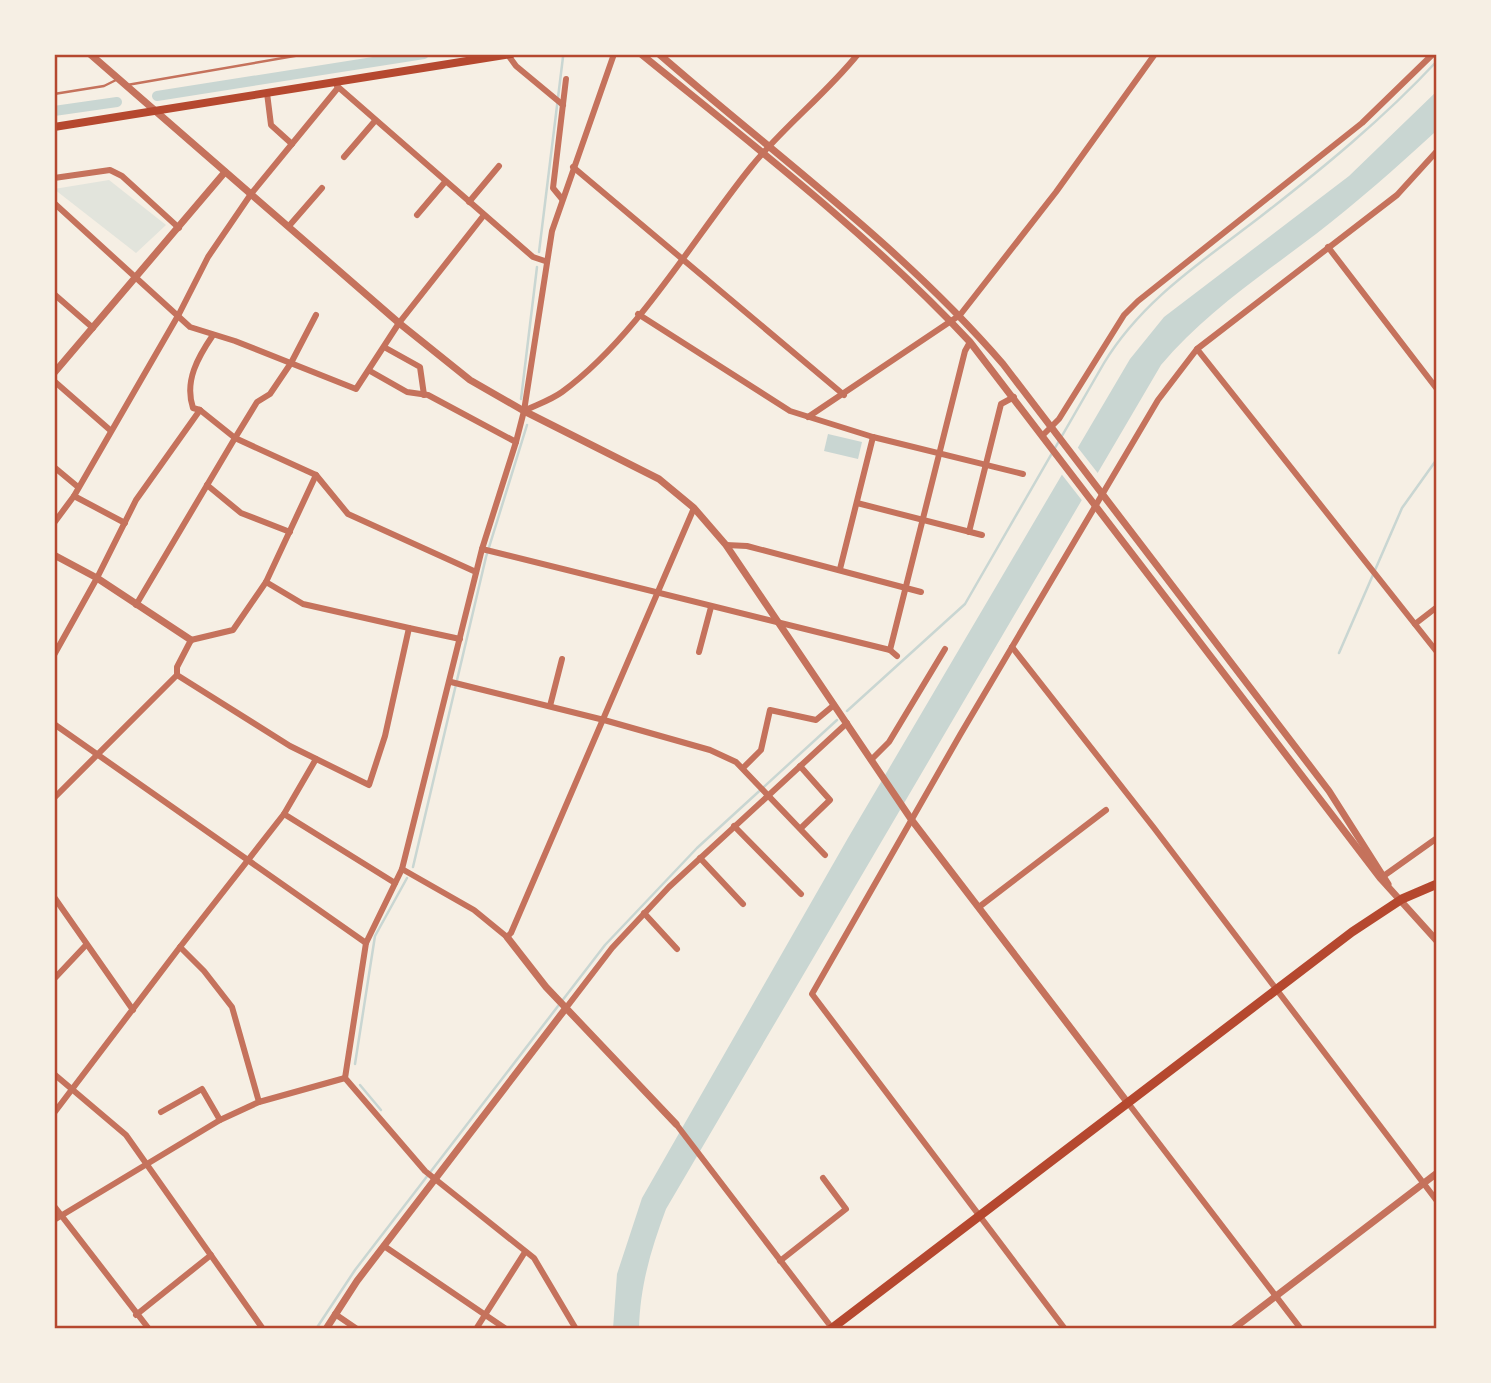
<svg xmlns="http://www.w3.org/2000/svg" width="1491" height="1383" font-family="'Source Sans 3',sans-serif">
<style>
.green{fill:#e2e4dc}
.water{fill:#c9d6d2}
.pier{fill:#f6efe4}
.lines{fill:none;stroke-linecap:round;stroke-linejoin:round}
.stream{stroke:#c9d6d2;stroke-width:2.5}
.canal{stroke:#c9d6d2;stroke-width:10}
.service{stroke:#c5725c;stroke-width:2.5}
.minor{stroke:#c5725c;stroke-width:6}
.tertiary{stroke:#c5725c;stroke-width:7}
.secondary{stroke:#b5482f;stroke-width:8}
.primary{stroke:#b5482f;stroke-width:9}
.neatline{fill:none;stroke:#b5482f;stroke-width:2.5}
</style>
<rect width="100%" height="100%" fill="#f6efe4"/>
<path class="green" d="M109,180L166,225L136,253L54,189Z"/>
<g class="water">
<path d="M1437,91V130L1434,133C1396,168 1357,202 1316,234C1262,275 1205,313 1161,365L666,1209C651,1249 640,1286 639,1329H613L617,1274L642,1198L848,838L1130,359L1164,317L1349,176Z"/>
<path d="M828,434L862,442L858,459L824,451Z"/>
</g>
<path class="pier" d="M1075,444L1100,476L1084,503L1059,471Z"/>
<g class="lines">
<g class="stream">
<path d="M539,252L563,57"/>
<path d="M521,399L537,267"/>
<path d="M1339,653L1402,508L1437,459"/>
<path d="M847,711L965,604L1104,363C1142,300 1203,261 1260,217C1322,169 1383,119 1437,61"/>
<path d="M413,867L486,557L527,425"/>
<path d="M355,1064L375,936L407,878"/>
<path d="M360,1085L381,1110"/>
<path d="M316,1329L355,1270L605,945L697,848L837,720"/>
</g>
<g class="canal">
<path d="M157,96L424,54"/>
<path d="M54,111L117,102"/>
</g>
<g class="service">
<path d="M127,85L306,54"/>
<path d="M54,94L104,86L118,79"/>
</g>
<g class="minor">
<path d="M195,54H204"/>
<path d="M614,54L552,231L524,411C536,405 551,400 562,392C637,337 693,239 751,167C783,127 825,95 858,54"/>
<path d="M508,55L516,66L563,105"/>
<path d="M337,86L533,257L545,261"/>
<path d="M267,93L271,125L292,144"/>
<path d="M344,157L374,122"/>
<path d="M573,167L844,395"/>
<path d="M54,178L110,170L122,176L179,228"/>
<path d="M562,199L553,188L566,79"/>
<path d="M469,202L499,166"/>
<path d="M54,203L190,327L235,341L356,389L399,323L484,215"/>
<path d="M417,215L445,182"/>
<path d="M289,226L322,188"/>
<path d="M1328,247L1437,389"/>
<path d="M54,294L93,328"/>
<path d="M638,314L790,411L873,437L1023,474"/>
<path d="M213,335C198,357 184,381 193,408L200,410L235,438L316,475L266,582L303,604L409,628"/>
<path d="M384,347L420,367L424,395"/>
<path d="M1197,349L1437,652"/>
<path d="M370,371L407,392L428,395L516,442L524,411"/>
<path d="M54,381L110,430"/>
<path d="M808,417L960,315L1056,192L1155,54"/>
<path d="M1043,435L1059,419L1124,315L1138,301L1362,123L1433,54"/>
<path d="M516,442L482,549L402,869L366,943L345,1078L425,1171L534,1258L576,1329"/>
<path d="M54,467L78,487"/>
<path d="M316,475L348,514L476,572"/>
<path d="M207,485L241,513L290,532"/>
<path d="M74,496L125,523"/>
<path d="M857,503L982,535"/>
<path d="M54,523L74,496L179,314L208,257L251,194L337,89"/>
<path d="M969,532L1001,404L1014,397"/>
<path d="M726,545L747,546L921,592"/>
<path d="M482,549L890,650L897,656"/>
<path d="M840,569L873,437"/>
<path d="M266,582L233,630L191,640L177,667V675L290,746L369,785L385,736L409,628L460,639"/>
<path d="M136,605L235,438L257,402L270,394L291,363L316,315"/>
<path d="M1415,624L1437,607"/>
<path d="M1012,647L1154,828L1437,1201"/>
<path d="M890,650L965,351L970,342"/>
<path d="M699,652L711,607"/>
<path d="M54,655L97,578L136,500L200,410"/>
<path d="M451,682L604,720L710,750L736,762L825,855"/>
<path d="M550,706L562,659"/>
<path d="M54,724L366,943"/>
<path d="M316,759L284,814L395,883"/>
<path d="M871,760L889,742L945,649"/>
<path d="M800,766L830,800L801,828"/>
<path d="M743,768L761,750L770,710L816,720L834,705"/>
<path d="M54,798L177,675"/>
<path d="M734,826L801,894"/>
<path d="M700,858L743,904"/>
<path d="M402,869L474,910L507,937L511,933L694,508"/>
<path d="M1385,875L1437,838"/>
<path d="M54,897L133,1010"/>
<path d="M979,907L1106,810"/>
<path d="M644,913L677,949"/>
<path d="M54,979L86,945"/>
<path d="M566,1008L612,948L669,887L847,723"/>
<path d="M54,1074L126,1135L263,1329"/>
<path d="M259,1102L232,1007L204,971L180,947L284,814"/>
<path d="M1128,1103L1301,1329"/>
<path d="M161,1112L202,1089L220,1120"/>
<path d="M54,1113L180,947"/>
<path d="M676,1124L832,1328"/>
<path d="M54,1206L149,1329"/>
<path d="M54,1220L220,1120L259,1102L345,1078"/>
<path d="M384,1246L506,1329"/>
<path d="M780,1261L846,1209L823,1178"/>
<path d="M335,1314L357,1329"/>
<path d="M136,1315L211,1255"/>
<path d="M476,1329L525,1252"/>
<path d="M1065,1329L812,994L960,735L1158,400L1197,349L1397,195L1437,151"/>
</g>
<g class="tertiary">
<path d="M90,54L399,323L470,380L524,411L659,479L694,508L726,545L911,819L1128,1103"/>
<path d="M641,54C753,145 871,236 970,342L1381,879L1437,941"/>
<path d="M659,54C777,157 900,245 1003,364L1329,791L1388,884"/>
<path d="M54,373L225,172"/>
<path d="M54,555L97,578L191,640"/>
<path d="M507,937L546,987L676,1124"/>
<path d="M326,1329L357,1281L566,1008"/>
<path d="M1233,1329L1437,1173"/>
</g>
<path class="secondary" d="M54,127L511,54"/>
<path class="primary" d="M831,1329L1352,932L1402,899L1437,884"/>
</g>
<rect width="1491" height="1383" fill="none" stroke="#f6efe4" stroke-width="112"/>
<rect x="56" y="56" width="1379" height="1271" class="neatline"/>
</svg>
